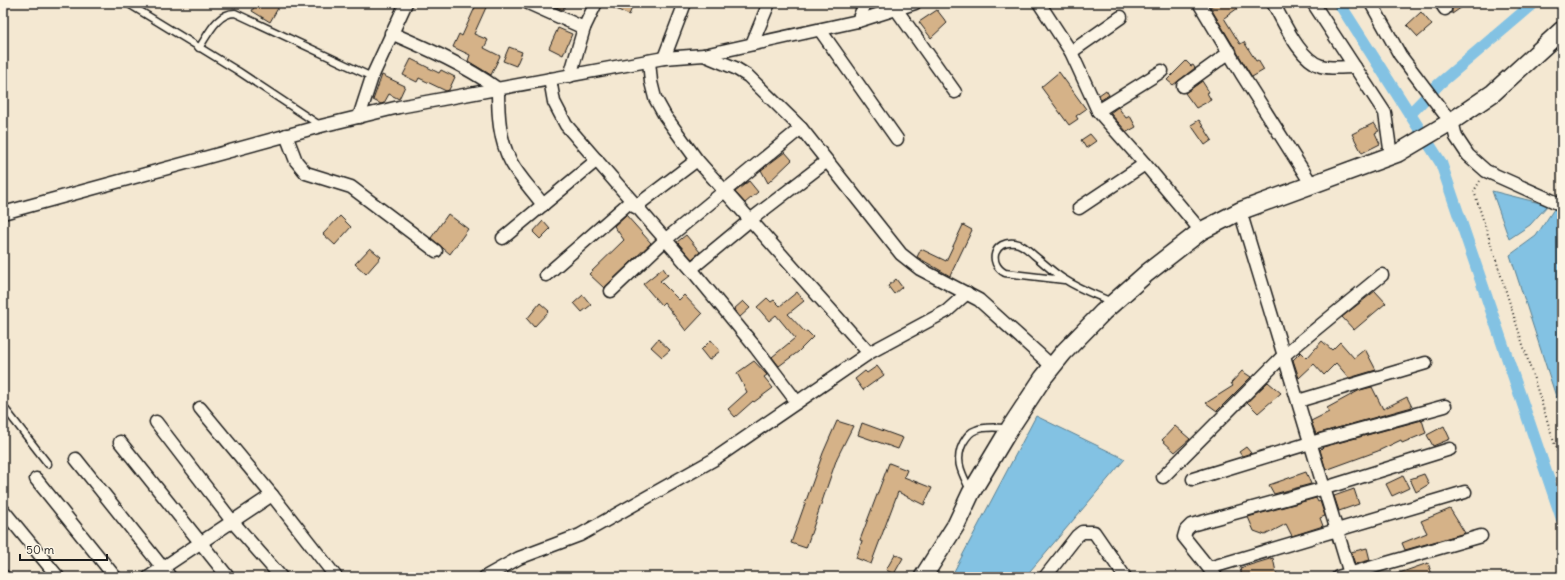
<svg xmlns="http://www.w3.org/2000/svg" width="1565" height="580" font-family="Delius,sans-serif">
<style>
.water{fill:#83c2e3;stroke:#5a8093}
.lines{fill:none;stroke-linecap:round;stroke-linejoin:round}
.canal{stroke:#83c2e3;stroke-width:12}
.building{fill:#d5b288;stroke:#1c1c1c}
.lane-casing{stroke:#1c1c1c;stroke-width:9}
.street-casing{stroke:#1c1c1c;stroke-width:15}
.secondary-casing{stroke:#1c1c1c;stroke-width:20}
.path{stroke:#1c1c1c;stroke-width:2;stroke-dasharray:1 3;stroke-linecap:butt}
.lane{stroke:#fcf5e5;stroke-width:6}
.street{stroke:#fcf5e5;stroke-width:12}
.secondary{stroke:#fcf5e5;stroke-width:17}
</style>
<rect width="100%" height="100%" fill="#f4e8d2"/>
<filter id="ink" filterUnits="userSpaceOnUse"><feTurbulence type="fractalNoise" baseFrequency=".025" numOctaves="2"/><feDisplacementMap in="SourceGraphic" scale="8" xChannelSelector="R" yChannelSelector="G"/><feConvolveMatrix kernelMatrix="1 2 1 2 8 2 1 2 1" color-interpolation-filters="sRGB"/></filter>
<g filter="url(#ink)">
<g class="water">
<path d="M1492,191L1548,205L1530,225L1509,239Z"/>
<path d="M1554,209L1562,214V415L1510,255L1536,236Z"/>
<path d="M1036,416L1125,459L1025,577H951Z"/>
</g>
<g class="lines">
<g class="canal">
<path d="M1339,3L1441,163L1562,519"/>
<path d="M1410,114L1439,84L1534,3"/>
</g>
</g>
<g class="building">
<path d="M256,3H281L270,22L252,11Z"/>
<path d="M477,3H488L474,34L488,40L484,48L500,56L491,75L468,61L470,55L453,47L459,34L462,36Z"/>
<path d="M556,3H566L563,10L554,6Z"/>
<path d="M603,3H634L629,15Z"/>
<path d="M1216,3H1245L1224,18L1240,44L1244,42L1256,61L1258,60L1264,70L1252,77L1210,7Z"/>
<path d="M1450,3H1468L1452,14V8Z"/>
<path d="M937,10L947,23L931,38L919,22Z"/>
<path d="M1421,12L1432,25L1418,37L1407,25Z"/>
<path d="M558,28L572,34L563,55L549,48Z"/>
<path d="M509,47L522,52L516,66L503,61Z"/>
<path d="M411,59L439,73L441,70L455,77L449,90L446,91L419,78L417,82L403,75Z"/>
<path d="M1186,61L1191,66L1193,65L1195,68L1173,85L1167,80Z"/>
<path d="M1059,72L1086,109L1076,116L1078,119L1069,125L1041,87Z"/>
<path d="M382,75L405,86L399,99L389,94L384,103L381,104L373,100Z"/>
<path d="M1202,81L1209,92L1207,93L1211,100L1196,108L1185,93Z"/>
<path d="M1106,90L1109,95L1101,100L1099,95Z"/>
<path d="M1118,107L1126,118L1130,116L1136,127L1127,132L1110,113Z"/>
<path d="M1199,120L1212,140L1205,145L1191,125Z"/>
<path d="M1374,123L1379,131L1375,133L1380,144L1362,153L1352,134Z"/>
<path d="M1090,134L1096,141L1086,148L1081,140Z"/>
<path d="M785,152L792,160L768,183L761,170Z"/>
<path d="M749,181L758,192L745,203L735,192Z"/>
<path d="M448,214L468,229L450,254L431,238Z"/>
<path d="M626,215L651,243L604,288L589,274L624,240L614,226Z"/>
<path d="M340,216L351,227L335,245L323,234Z"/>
<path d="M543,221L550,229L540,239L533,232Z"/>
<path d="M963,225L972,230L950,276L917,257L921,249L946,261Z"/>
<path d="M686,235L700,252L692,259L677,242Z"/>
<path d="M370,248L381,257L366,274L355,264Z"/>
<path d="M663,268L668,275L660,281L679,300L684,295L702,314L686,331L664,302L661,305L643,284Z"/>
<path d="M896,279L902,287L894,294L888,286Z"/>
<path d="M1375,291L1386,303L1354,330L1342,317Z"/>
<path d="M797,292L804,301L788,314L805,332L807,331L813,337L798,352L779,366L772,357L795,338L776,315L769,321L757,307L767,298L771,302L774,300L780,306Z"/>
<path d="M583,295L591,305L582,312L574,303Z"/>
<path d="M743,301L750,308L740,317L734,309Z"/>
<path d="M540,303L549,311L534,327L527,319Z"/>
<path d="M658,339L670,350L662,357L651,347Z"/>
<path d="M711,340L720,351L709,360L701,350Z"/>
<path d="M1322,341L1332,350L1340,342L1354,358L1365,349L1376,370L1349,378L1336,363L1324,375L1314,364L1299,378L1293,360L1301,352L1307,358Z"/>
<path d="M754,361L767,375L764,377L773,388L754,402L753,401L735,417L728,409L747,392L737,373Z"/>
<path d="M877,366L884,375L863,390L855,379L865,371L867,373Z"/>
<path d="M1242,371L1251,377L1217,411L1206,403L1233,386L1231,383Z"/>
<path d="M1268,382L1281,393L1258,413L1247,402Z"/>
<path d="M1372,387L1383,409L1407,397L1412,407L1316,434L1311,421L1329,412L1327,408L1360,390Z"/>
<path d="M1422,420L1426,433L1402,443L1401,440L1378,451L1326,470L1320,450L1323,447Z"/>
<path d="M837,421L853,426L837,458L806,548L791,543L823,453Z"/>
<path d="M862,423L903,438L898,449L858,435Z"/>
<path d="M1175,426L1190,439L1175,452L1162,440Z"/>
<path d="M1444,426L1450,439L1433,446L1427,435Z"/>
<path d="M1246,447L1251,453L1242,456L1239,452Z"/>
<path d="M889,463L907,470L904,477L932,488L924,505L898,492L871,564L856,558L862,541L860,540Z"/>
<path d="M1306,472L1311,484L1274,494L1269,485Z"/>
<path d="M1424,474L1429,484L1416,492L1410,479Z"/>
<path d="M1403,476L1409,488L1392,496L1386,484Z"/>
<path d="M1354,489L1359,504L1339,511L1334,496Z"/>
<path d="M1316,498L1318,502L1320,501L1325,516L1320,518L1323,526L1292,536L1286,524L1265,535L1254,531L1248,517Z"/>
<path d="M1450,509L1465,533L1405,550L1402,543L1427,533L1421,521Z"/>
<path d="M1367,548L1370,560L1355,564L1351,552Z"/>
<path d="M895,554L903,558L894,574L886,570Z"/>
<path d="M1273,558L1277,577H1242L1240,568Z"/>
<path d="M1428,563L1433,577H1391V576Z"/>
</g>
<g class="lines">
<g class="lane-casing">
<g id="lane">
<path d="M127,3L238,71L321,126"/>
<path d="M199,48C208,35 217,13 235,13L372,77"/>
<path d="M1064,280L1005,273C987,263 994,240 1015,243C1023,244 1029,251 1035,256C1045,264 1054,273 1064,279C1079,289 1096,295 1112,302"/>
<path d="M3,406L48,464"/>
<path d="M970,490C962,473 954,461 963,443C966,438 969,432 976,430C985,426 997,428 1007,428"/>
</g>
</g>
<g class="street-casing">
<g id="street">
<path d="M528,3L584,28"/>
<path d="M1039,3L1071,52L1098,111L1145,164L1201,231"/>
<path d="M1199,3L1241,73L1312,185"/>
<path d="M1273,3C1284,22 1299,59 1321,66C1331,69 1344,67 1355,67"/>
<path d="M1313,3L1385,113L1391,156"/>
<path d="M1371,3L1400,55L1443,112L1452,121L1456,137L1468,155L1486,171L1562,205"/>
<path d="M1441,3L1445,9"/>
<path d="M896,9L955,92"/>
<path d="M858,21L865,3"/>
<path d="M820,30L897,139"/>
<path d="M391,33C428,49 465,65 498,89C498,114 499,140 511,162C519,177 533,191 543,205"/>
<path d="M752,44L769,3"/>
<path d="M1071,52L1121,17"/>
<path d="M704,55L858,21L915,3"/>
<path d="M664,58L685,3"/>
<path d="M649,61L651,82L655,98L665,116L697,160L869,353"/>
<path d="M570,76L584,28L596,3"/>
<path d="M550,79L554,102L566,125L691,269L756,348L797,402"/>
<path d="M1183,86L1230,52"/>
<path d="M1098,111L1162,71"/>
<path d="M359,117L372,77L406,3"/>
<path d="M286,135L296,161L306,173L351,187L436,251"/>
<path d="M635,207L697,160"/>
<path d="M1079,208L1145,164"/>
<path d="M1240,211L1351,577"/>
<path d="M3,213L321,126L399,107L664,58L704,55L735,68L748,76L801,128L901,254L920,269L979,300L1052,366"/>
<path d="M503,238L597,160"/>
<path d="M691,269L749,221L827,161"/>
<path d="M546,275L631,201"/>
<path d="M611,291L665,240L801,128"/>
<path d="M1298,401L1426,363"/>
<path d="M200,408L272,495L336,577"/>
<path d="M156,422L232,521L281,577"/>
<path d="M120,442L228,577"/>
<path d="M76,459L170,577"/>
<path d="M1163,477L1283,356L1382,275"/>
<path d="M36,479L115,577"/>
<path d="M1193,479L1310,443L1445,406"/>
<path d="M3,510L58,577"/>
<path d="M1209,568L1465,492"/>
<path d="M3,576L4,577"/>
<path d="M149,577L272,495"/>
<path d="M485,577L519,558L580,535L713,460L869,353L947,311L967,293"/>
<path d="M1045,577L1077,536L1082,532H1094L1125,577"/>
<path d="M1216,577L1184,537L1186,530L1191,525L1325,488L1450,449"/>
<path d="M1338,577L1481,536"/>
</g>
</g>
<g class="secondary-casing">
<path id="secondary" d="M923,577L956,525L971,493L1010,428L1043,378L1064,352L1103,312L1147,273L1201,231L1240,211L1398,153L1452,121L1493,93L1562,30"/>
</g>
<path class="path" d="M1480,181L1474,191L1562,467"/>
<use href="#lane" class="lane"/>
<use href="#street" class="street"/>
<use href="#secondary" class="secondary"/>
</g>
</g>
<rect width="1565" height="580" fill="none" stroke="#fcf5e5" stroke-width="16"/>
<rect x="8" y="8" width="1549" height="564" fill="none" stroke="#1c1c1c" stroke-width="1.5" filter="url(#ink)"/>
<path d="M20 554v6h87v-6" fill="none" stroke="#1c1c1c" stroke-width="2"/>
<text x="26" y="554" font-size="12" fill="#1c1c1c" stroke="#fcf5e5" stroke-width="3" paint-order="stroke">50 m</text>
</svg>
